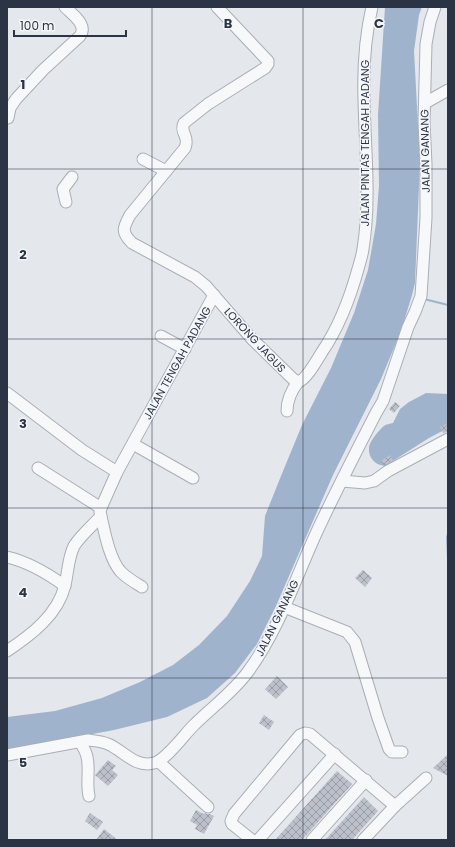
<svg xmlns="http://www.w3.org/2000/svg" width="455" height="847" font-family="Poppins,sans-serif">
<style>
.water{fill:#9fb4cc}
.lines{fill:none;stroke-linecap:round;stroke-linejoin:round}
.stream{stroke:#9fb4cc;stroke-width:2}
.building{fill:url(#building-cross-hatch)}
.minor-casing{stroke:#a9aeb7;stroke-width:13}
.minor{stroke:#f7f8fa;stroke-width:11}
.grid{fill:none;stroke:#2b3445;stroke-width:1;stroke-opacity:0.55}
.labels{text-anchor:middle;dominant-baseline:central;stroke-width:3;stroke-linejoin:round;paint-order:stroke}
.street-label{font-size:11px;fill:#2b3445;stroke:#f4f6f9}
.grid-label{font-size:13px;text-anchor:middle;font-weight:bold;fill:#2b3445;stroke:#f4f6f9;stroke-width:3;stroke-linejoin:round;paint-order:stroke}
</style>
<defs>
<pattern id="building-cross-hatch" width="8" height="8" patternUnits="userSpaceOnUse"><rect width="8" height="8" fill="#bbc0ca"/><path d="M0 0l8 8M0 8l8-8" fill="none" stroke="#989da6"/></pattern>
</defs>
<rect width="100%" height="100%" fill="#e4e7ec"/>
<g class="water">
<path d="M385,7H422L419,15L414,51L420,162L415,283L412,295L401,331L381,379L333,475L276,606L257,644L235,673L207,698L167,717L114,730L7,750V717L55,711L102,698L140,682L173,665L199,645L227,616L250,581L262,556L265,516L281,476L302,425L331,368L354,313L368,270L376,224L379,186L378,115Z"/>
<path d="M426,393L448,394V428L429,438L385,466C375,465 368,458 369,447C370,441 379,430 384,426C386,424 390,424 393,423L400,409L409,402Z"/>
</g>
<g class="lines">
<g class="stream">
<path d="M424,299L448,305"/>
<path d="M448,534L447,537L448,559"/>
</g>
</g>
<g class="building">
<path d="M395,402L400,406L394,413L389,409Z"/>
<path d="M448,423V432L443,433L440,427Z"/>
<path d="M390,455L393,461L384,465L381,461Z"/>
<path d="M363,570L372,578L365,587L355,578Z"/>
<path d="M277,676L288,687L276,699L265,689Z"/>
<path d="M264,715L274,722L269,730L259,723Z"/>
<path d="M448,754V776L433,768Z"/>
<path d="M108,760L116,766L112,770L118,775L108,786L95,775Z"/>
<path d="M337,771L352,784L302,840H275Z"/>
<path d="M364,797L378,811L352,840H325Z"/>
<path d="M196,810L204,814V813L207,814H210L214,816L204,834L195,829L197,825L190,821Z"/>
<path d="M90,813L103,822L97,830L85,821Z"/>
<path d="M104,829L118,840H96Z"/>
</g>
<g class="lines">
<g class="minor-casing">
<g id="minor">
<path d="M217,7L268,61V64L265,68L208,104L184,123C179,133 190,135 185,148L130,215C123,228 121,232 132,243L195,277L206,286L252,339L293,379L298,382"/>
<path d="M425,103L448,90"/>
<path d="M8,118L10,108L16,99L43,70L80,36C88,25 73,15 65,7"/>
<path d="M143,159L166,171"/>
<path d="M66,202L63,189L72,177"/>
<path d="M161,336L185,349"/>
<path d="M7,393L82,450L117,472"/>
<path d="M287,411C287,399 291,391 298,382C306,380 317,360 322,352C339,327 350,298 358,269C360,262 362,256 363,249C371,200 365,150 364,100C363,69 365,37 372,7"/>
<path d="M133,444L193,478"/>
<path d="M38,468L101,508"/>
<path d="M342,481L365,483L374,481L388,471L448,439"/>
<path d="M7,557C29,562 47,573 65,586"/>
<path d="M142,587C134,582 127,578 121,572C109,559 104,529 100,512L101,508L117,472L214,295"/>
<path d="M284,607L347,632L355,642L378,718L389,749L392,752H402"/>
<path d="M7,651C31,635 58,615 65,585C68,573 68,558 74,546C80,536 93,525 101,516"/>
<path d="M80,742C83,747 86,751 87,757C90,769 86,783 89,796"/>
<path d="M7,755L88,740C95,741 101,741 108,744C124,751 135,768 154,763C166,760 184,735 193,726C211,708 232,693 247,673C277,633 294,583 314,538C333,496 355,454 376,413L383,401L408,327L415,312L421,296L426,218V164L424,122L426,44L430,22L435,7"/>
<path d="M159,762L208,807"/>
<path d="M252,840L232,824L231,821L234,814L300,735L305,733L310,734L395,806"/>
<path d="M258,840L335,754"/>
<path d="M312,840L366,780"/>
<path d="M363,840L395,806L426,778"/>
</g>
</g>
<use href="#minor" class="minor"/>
</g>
<path class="grid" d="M152,7V840M303,7V840M7,169H448M7,339H448M7,508H448M7,678H448"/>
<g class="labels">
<g class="street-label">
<text transform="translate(365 143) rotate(-90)">JALAN PINTAS TENGAH PADANG</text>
<text transform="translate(425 151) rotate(-91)">JALAN GANANG</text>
<text transform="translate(255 340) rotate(47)">LORONG JAGUS</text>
<text transform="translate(177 363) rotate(-61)">JALAN TENGAH PADANG</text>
<text transform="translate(277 618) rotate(-64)">JALAN GANANG</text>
</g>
</g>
<g class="grid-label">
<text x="228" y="28">B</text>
<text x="379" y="28">C</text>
<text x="23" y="89">1</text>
<text x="23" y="259">2</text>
<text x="23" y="428">3</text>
<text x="23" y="597">4</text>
<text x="23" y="767">5</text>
</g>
<rect width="455" height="847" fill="none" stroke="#2b3445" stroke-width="16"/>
<path d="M14 30v6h112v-6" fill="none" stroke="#2b3445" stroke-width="2"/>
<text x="20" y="30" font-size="12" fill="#2b3445" stroke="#f4f6f9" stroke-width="3" paint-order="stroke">100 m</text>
</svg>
